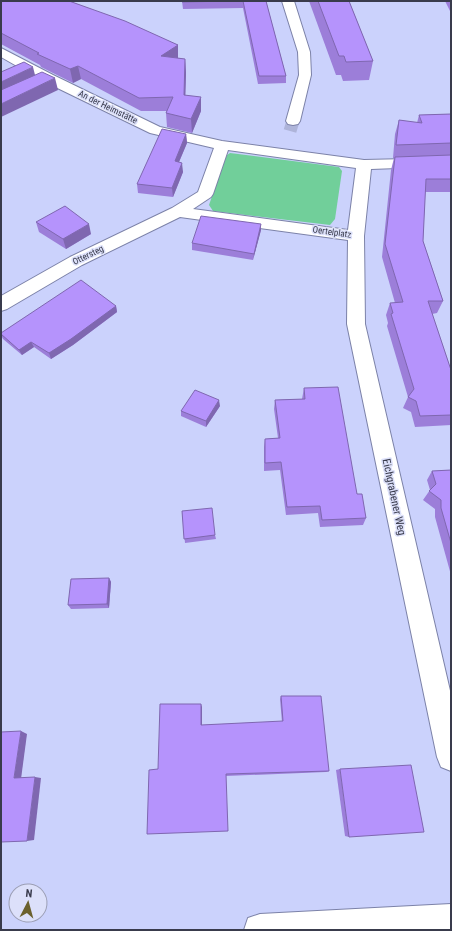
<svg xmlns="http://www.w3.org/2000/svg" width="452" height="931" font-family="'Roboto Condensed',sans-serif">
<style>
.green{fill:#71cf9a}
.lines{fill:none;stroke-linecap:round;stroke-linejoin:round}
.minor-tunnel{stroke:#aeb4d9;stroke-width:13;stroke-dasharray:13 6;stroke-linecap:butt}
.minor-casing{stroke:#7c82a8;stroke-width:2}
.minor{fill:#fff;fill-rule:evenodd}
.wall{fill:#9c7ed9}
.shaded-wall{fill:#7f67b0}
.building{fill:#b593fc;stroke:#7f67b0}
.labels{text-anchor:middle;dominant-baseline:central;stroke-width:3;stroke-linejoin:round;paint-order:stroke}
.far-street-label{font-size:9px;fill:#393b4c;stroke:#dce0fa}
.street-label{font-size:11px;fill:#393b4c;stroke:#dce0fa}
</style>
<rect width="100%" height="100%" fill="#cbd2fc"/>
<path class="green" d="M230,153L339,167L342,171L335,219L330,225L213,211L209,205L225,159L227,155Z"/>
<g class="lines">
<path class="minor-tunnel" d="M290,131L293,121"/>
<g class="minor-casing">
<g id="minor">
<path d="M282,1H294L310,52L311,75L300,121L298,124L293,125L288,124L286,121L299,75L298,52Z"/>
<path d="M1,48L53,75L160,127L222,141L364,160L451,158V166L371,169L364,236L365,324L451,695V771L441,767L437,757L347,324L348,240L180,217L82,265L7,309L1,311V296L70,257L172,208L198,192L214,148L150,133L43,81L1,57ZM228,150L356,168L348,230L193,209L211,197L213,194Z"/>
<path d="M451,904V930H244L248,918L260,914Z"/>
</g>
</g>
<use href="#minor" class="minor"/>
</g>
<g class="wall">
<path d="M1,1H70L178,45V58L185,59L186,73L185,95L201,111L192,133L167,127L166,113L167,111H141L81,79L73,83L41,67L40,65L1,44Z"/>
<path d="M182,1H266L286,76V83L258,84L243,8L183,9Z"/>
<path d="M309,1H349L373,61L369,80L343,81L341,75H336Z"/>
<path d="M445,1H451V13Z"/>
<path d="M451,114V192H425L423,241L443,301L437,313L432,314L451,370V425L415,427L411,412L403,408L408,397L387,326L388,323L386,315L390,303H395L382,257L391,170L394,158H393L395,134L399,120L417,123L419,115Z"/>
<path d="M186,134L187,143L179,162L183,172L173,197L138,193L137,184Z"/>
<path d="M36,222L91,234L66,249L39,232Z"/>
<path d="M261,230L253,260L192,250V243Z"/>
<path d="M116,306L117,312L73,345L51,359L34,347L22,355L3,339L1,335V333Z"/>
<path d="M304,388L357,494L366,518L363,525L320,527L318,513L286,515L280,470L264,471V447L265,439L278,438L274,409L275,400L302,399Z"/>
<path d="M220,406L206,427L181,416V411Z"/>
<path d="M451,470V575L435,517V509L423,500L430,490L427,480L432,471Z"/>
<path d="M182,511L215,535L216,539L185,543Z"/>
<path d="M109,578L111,582L109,608L71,609L68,605Z"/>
<path d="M281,696L329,771L326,772L226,776L158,769L202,707V725L282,722L280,699Z"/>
<path d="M340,769L349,837L345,836L336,770Z"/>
</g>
<g class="shaded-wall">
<path d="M178,45V58L161,56Z"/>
<path d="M185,59L186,73L185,109L184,95Z"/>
<path d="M78,66L81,79L73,83L70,69Z"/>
<path d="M33,67L36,79L1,95V82Z"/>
<path d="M55,78L58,90L1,117V104Z"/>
<path d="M201,97V111L192,133L191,119Z"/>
<path d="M186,134L187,143L176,169L175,161Z"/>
<path d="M182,163L183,172L173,197L172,188Z"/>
<path d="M89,224L91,234L66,249L63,239Z"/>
<path d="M261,224V230L253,260L254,254Z"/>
<path d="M116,306L117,312L73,345L51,359L49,353Z"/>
<path d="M31,342L34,347L22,355L19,350Z"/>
<path d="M219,400L220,406L206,427V421Z"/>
<path d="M109,578L111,582L109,608L107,604Z"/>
<path d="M201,704L202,707V728L201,725Z"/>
<path d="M21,731L27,734L21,779L14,778Z"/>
<path d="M35,777L41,778L34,840L27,841Z"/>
</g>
<g class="building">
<path d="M1,1H69L125,21L178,45L161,56L185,59L184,95L201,97L191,119L166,113L173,97L139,98L78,66L70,69L37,54L39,53L1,33Z"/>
<path d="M182,1H232L182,2Z"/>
<path d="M243,1H266L286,76H259Z"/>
<path d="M318,1H349L373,61L346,62L344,56H339Z"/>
<path d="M24,62L33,67L1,82V72Z"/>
<path d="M42,72L55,78L1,104V90Z"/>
<path d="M451,114V143L396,145L399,120L422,123L419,115Z"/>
<path d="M162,129L186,134L175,161L182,163L172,188L137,184Z"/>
<path d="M451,155V179H426L423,241L443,301H428L451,370V415L420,416L416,401L408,397L414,389L391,314L393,313L390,303L403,302L385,244L395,157Z"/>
<path d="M65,206L89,224L63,239L36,222Z"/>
<path d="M201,216L261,224L254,254L192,243Z"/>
<path d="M81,280L116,306L71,339L49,353L31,342L19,350L1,334V333Z"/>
<path d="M338,387L357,494H362L366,518L322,520L320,506L287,507L281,462L265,463V439L280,438L275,400L305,399L304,388Z"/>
<path d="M195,390L219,400L206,421L181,411Z"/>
<path d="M451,470V543L441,508V500L429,491L436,484L432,471Z"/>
<path d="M212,508L215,535L184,539L182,511Z"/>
<path d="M109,578L107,604L68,605L71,579Z"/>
<path d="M281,696H321L329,771L226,774L228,831L147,834L149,770L158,769L160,704H201V725L283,721Z"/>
<path d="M21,731L14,778L35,777L27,841L1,842V732Z"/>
<path d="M411,765L424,832L349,837L340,769Z"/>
</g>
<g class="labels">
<g class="far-street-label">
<text transform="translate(108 107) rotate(26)">An der Heimstätte</text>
<text transform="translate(332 232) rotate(8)">Oertelplatz</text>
<text transform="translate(88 255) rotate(-26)">Ottersteg</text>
</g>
<g class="street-label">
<text transform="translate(394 497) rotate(78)">Eichgrabener Weg</text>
</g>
</g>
<rect width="452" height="931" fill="none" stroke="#393b4c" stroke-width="4"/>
<g transform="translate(28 903) rotate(6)"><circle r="19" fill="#dce0fa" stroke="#9b9eb4"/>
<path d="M0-3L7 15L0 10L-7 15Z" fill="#6b612d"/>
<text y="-6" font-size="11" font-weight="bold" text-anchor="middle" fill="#393b4c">N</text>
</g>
</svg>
